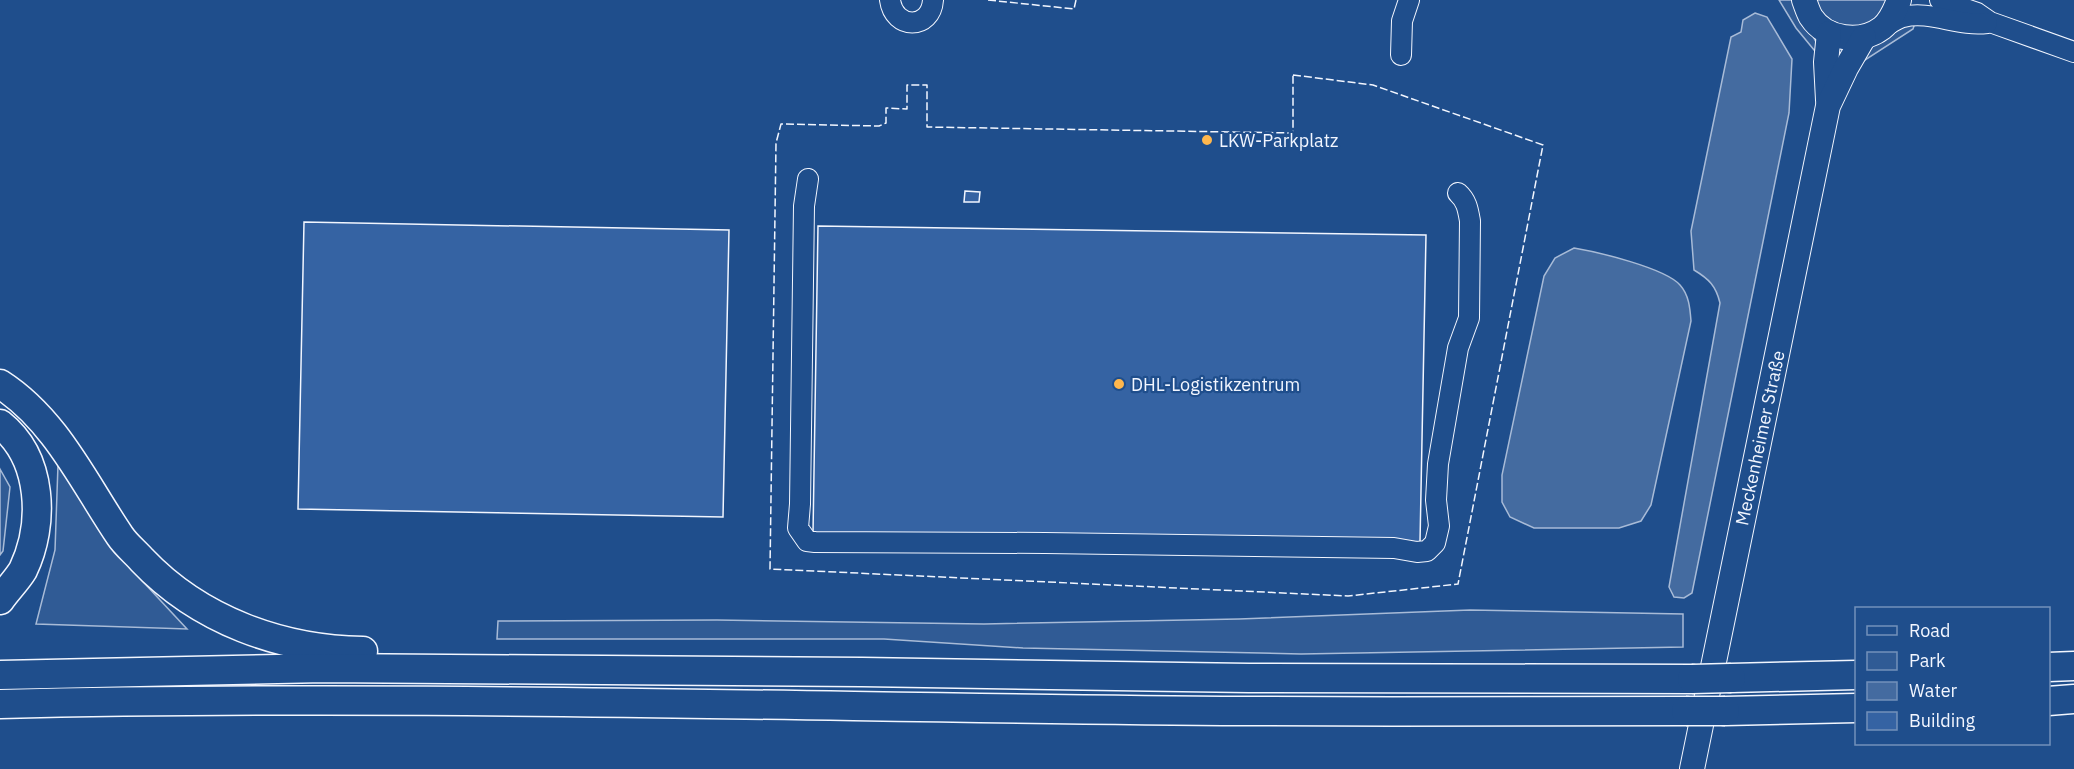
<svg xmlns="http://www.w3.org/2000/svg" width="2074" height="769" font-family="'IBM Plex Sans',sans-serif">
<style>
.green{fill:#305b95;stroke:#a8bbd7;stroke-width:1.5}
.water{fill:#446ba0;stroke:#a8bbd7;stroke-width:1.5}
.building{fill:#3563a3;stroke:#f2f6ff;stroke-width:1.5}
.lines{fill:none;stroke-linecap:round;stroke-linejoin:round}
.minor-casing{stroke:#f2f6ff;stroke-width:22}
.major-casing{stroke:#f2f6ff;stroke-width:26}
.highway-casing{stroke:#f2f6ff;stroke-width:31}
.minor{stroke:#1f4e8c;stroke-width:20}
.major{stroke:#1f4e8c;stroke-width:24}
.highway{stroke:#1f4e8c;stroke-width:28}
.highway-bridge-casing{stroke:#f2f6ff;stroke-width:31;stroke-linecap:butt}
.highway-bridge{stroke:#1f4e8c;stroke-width:28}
.fence{stroke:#f2f6ff;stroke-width:1.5;stroke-dasharray:8 3;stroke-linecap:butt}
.poi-dot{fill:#ffb74d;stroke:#1f4e8c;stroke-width:2}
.labels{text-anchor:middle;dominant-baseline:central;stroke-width:4.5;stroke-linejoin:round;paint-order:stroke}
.poi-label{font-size:18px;fill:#f2f6ff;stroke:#1f4e8c;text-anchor:start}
.street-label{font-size:18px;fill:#f2f6ff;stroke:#1f4e8c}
</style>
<rect width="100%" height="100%" fill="#1f4e8c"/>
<g class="green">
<path d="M1779,0H1793L1816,42L1819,56L1796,28Z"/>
<path d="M1811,0H1890L1888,7L1867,28L1830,26Z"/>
<path d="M1915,23L1913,29L1862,62L1861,52L1899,27Z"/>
<path d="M58,465L120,557L187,629L36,624L55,550Z"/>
<path d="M0,469L10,487L3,551L0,555Z"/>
<path d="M1470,610L1683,614V647L1301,654L1023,648L884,639H497L498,621L717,620L984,624L1239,619Z"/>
</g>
<g class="water">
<path d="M1755,13L1767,17L1792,59L1789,113L1692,593L1684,598L1674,597L1669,587L1720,303C1716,286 1709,279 1694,270L1691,231L1731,37L1741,32L1743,20Z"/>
<path d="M1574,248C1598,252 1665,268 1680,285C1689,295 1690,308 1691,321L1651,505L1641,521L1619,528H1534L1510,517L1502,502V475L1544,276L1555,258Z"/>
</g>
<g class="building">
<path d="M965,191L980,192L979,202H964Z"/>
<path d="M304,222L729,230L723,517L298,509Z"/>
<path d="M818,226L1426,235L1420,542L813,533Z"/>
</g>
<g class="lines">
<g class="minor-casing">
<g id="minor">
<path d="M890,0C894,30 931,30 933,0"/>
<path d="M1940,0L1977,13L1990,22L2074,52"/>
<path d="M1882,28C1888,25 1896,19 1903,17C1930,10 1959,27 1987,23"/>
<path d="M1401,55L1402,21L1409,0"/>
<path d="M808,179L804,206L800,504L798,528L807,541L815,542L1045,543L1394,548L1417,552L1427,551L1435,543L1439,526L1436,500L1438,464L1458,348L1469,318L1470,221C1468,210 1467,201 1458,193"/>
</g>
</g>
<g class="major-casing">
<g id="major">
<path d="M1804,0C1806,5 1808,12 1811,17C1826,40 1861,44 1882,28C1891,21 1895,10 1899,0"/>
<path d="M1828,100L1826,62L1829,33"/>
<path d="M1692,769L1828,106L1846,68L1864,37"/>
</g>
</g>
<g class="highway-casing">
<g id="highway">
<path d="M0,384C56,420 84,483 120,536C126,545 135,552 142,560C199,620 281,650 363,651"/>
<path d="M0,424C43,458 45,524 23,570C17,580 7,590 0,600"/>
<path d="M2048,667L2074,666"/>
<path d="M0,675L324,668L862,672L1249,678L1692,679"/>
<path d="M1731,678L1856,675"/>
<path d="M2048,701L2074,699"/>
<path d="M0,704C415,694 830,708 1245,711C1392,712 1539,711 1686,711"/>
<path d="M1725,711L1856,708"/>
</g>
</g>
<use href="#minor" class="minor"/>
<use href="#major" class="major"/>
<use href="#highway" class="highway"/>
<g class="highway-bridge-casing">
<g id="highway-bridge">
<path d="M1692,679L1731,678"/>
<path d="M1686,711H1725"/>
</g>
</g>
<use href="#highway-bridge" class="highway-bridge"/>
<g class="fence">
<path d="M988,0L1074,9L1076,0"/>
<path d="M1293,75L1373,85L1543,145L1458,584L1348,596L770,569L776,143L781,124L879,126L886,123V108L907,109V85H927V127L1293,133Z"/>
</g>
</g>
<g class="poi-dot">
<circle cx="1207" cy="140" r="6"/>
<circle cx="1119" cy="384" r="6"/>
</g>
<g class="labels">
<g class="poi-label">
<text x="1219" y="140">LKW-Parkplatz</text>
<text x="1131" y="384">DHL-Logistikzentrum</text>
</g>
<g class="street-label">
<text transform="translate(1760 438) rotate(-78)">Meckenheimer Straße</text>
</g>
</g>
<rect x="1855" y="607" width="195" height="138" fill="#1f4e8c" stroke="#7391ba" stroke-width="1.5"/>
<rect x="1867" y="626" width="30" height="9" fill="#1f4e8c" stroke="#7391ba" stroke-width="1.5"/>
<text x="1909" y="637" font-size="18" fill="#f2f6ff">Road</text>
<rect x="1867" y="652" width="30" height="18" fill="#305b95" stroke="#7391ba" stroke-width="1.5"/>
<text x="1909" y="667" font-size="18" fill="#f2f6ff">Park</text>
<rect x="1867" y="682" width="30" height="18" fill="#446ba0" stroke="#7391ba" stroke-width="1.5"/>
<text x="1909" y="697" font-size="18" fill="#f2f6ff">Water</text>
<rect x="1867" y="712" width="30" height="18" fill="#3563a3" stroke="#7391ba" stroke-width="1.5"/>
<text x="1909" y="727" font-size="18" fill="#f2f6ff">Building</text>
</svg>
